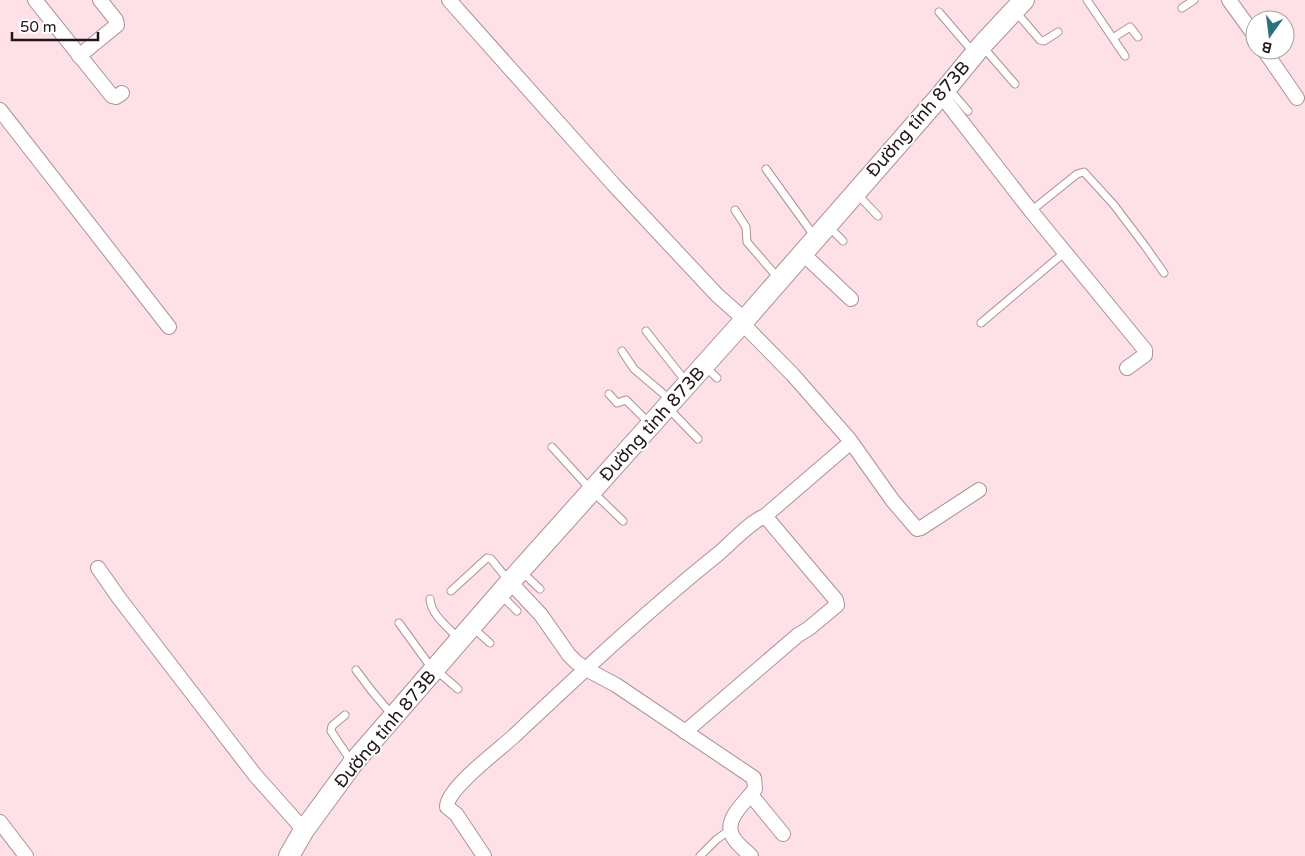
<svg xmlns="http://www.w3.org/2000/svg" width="1305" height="856" font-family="'Varela Round',sans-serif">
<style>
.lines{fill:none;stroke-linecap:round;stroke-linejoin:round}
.lane-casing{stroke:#af8f97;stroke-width:9}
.street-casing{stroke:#af8f97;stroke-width:16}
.secondary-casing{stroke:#af8f97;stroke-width:22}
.lane{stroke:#fff;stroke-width:7}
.street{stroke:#fff;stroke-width:14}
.secondary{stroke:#fff;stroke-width:20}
.labels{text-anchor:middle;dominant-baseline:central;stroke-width:4;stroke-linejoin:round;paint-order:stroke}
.street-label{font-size:18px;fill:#22161a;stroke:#fff}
</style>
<rect width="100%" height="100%" fill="#fde1e7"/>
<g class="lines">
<g class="lane-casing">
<g id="lane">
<path d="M1087,0L1125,56"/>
<path d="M1182,8L1194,0"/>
<path d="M939,12L974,53"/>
<path d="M1016,12L1040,40L1044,41L1058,32"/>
<path d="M1113,38L1130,27L1138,37"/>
<path d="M983,47L1015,84"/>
<path d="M949,89L968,111"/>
<path d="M766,169L815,237"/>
<path d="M857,194L878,216"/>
<path d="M735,210L746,227L747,242L779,279"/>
<path d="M1031,211L1077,174L1084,172L1114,205L1145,246L1164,273"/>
<path d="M829,227L843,241"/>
<path d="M981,323L1065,252"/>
<path d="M646,331L687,383"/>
<path d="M622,351L634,369L672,401"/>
<path d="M706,367L717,378"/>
<path d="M609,394L617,403L626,400L650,424"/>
<path d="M669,409L698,439"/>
<path d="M552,447L592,491L623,521"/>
<path d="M521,571L540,589"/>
<path d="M451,591L487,558L491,559L509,581"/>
<path d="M500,594L517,611"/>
<path d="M430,599C431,615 448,627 458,638"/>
<path d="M399,623L428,663L458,689"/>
<path d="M472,627L490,643"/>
<path d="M356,670L371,690L392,715"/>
<path d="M345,715L332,726L331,731L351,761"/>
<path d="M700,856L717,839L730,830"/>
</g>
</g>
<g class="street-casing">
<g id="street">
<path d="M35,0L112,96L116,97L122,93"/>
<path d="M449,0L614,185L717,295L744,319"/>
<path d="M1229,0L1255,36"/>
<path d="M1264,50L1297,98"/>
<path d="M79,56L117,25L116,20L100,0"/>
<path d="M941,95L1031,211L1145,350V355L1127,368"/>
<path d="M0,110L169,327"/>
<path d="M802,253L851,299"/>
<path d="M742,323L793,375L849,439L893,501L917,529L921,528L979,490"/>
<path d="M765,516L851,442"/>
<path d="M98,568L119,598L255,775L304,830"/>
<path d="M510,582L541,615L569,655L576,662L586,669L616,685L754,778L755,789C747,801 724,818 732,835C735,843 745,850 751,856"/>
<path d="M751,795L783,834"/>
<path d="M0,822L26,856"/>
<path d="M484,856L456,814L447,807C446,789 500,749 514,736C580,674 647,611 718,554C731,543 750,522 765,516L836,600L837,605L808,629L798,635L685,732"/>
</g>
</g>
<g class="secondary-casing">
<path id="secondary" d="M289,856L304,830L353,763L510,582L742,323L941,95L982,45L1024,0"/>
</g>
<use href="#lane" class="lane"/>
<use href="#street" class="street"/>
<use href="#secondary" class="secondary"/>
</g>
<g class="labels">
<g class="street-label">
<text transform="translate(918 119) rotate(-49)">Đường tỉnh 873B</text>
<text transform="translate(652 424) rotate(-48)">Đường tỉnh 873B</text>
<text transform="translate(385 729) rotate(-50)">Đường tỉnh 873B</text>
</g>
</g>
<g transform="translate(1270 35) rotate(194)"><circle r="24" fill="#ffffff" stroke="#a7a2a3"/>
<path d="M0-4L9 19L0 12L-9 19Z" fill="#2b727f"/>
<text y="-8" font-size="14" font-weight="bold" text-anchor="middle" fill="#22161a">B</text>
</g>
<path d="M12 32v8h86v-8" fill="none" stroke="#22161a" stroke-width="2.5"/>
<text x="20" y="32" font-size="15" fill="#22161a" stroke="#ffffff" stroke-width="4" paint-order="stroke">50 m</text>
</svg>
